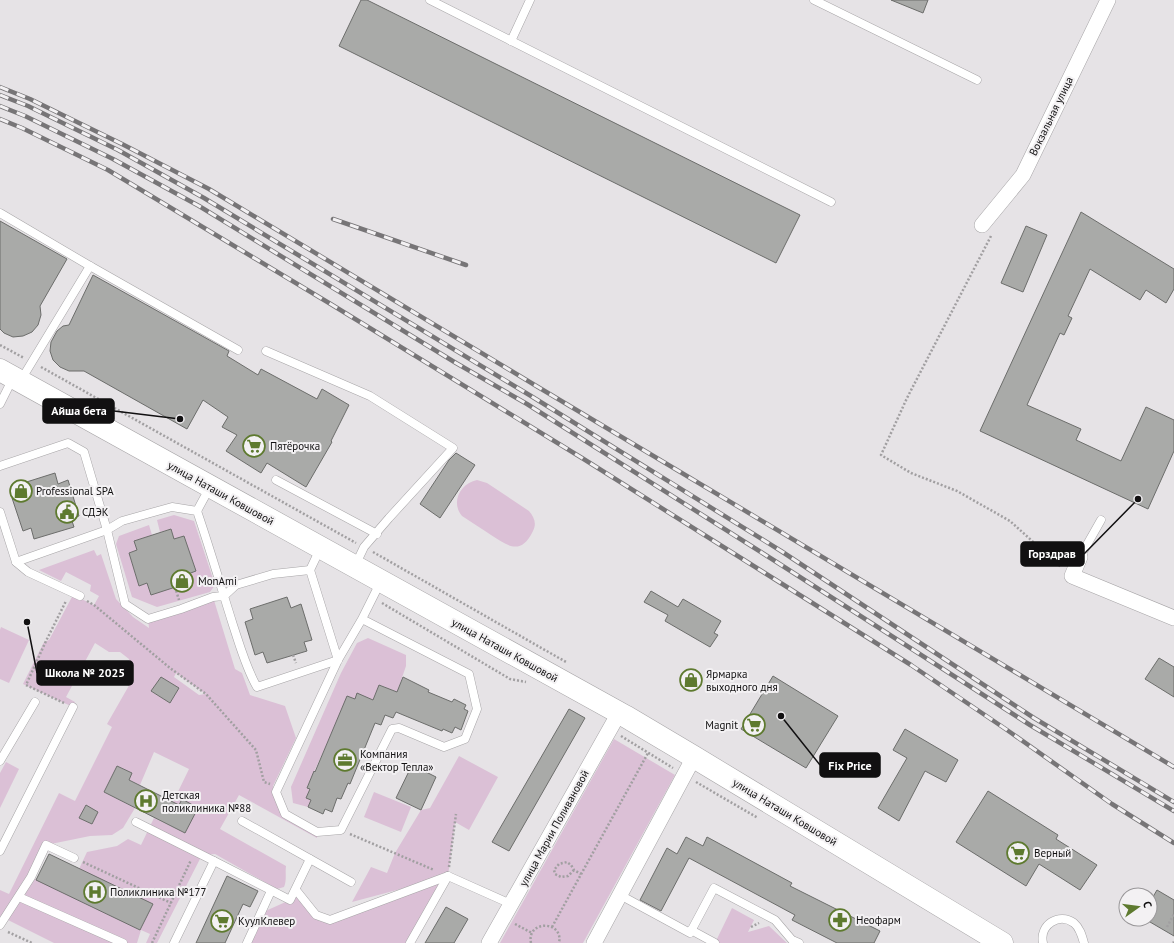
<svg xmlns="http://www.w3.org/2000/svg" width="1174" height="943" font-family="'PT Sans',sans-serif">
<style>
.green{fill:#dbc0d6;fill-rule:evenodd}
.building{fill:#a9aaa8;stroke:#6c6d6b}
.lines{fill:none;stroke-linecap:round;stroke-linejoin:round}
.lane-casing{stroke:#a7a5a7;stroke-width:9}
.street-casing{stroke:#a7a5a7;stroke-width:16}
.secondary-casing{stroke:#a7a5a7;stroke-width:23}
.path{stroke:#a19fa1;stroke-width:2.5;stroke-dasharray:2 2;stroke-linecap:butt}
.lane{stroke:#fff;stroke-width:8}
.street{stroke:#fff;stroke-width:15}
.secondary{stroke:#fff;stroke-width:22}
.rail-casing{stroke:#777577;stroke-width:4.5}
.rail{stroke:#f3f1f3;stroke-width:3;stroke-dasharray:9;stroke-linecap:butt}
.labels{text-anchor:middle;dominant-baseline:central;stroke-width:4;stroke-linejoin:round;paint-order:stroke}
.street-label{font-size:11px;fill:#111011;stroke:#f3f1f3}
.poi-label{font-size:11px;fill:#111011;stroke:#f3f1f3;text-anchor:start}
.leader{fill:none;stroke:#111011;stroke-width:1.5}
.callout-dot{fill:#111011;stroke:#f3f1f3;stroke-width:1.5}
.callout{fill:#111011;stroke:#111011;stroke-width:1.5}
.callout-label{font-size:12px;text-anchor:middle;font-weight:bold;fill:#fff}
</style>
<rect width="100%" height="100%" fill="#e6e3e6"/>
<g class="green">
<path d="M477,480L487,483L529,511C534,517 537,523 533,531C521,556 508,546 491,535C481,528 471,522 462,516C450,502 461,483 477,480Z"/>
<path d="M174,515L194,521L215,585L210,592L157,607L132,597L116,544L119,536L149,525L152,535L134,541L137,550L129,553L139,586L147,583L151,595L190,582L188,574L196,571L184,536L174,539L171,529L160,532L157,520Z"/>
<path d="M94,550L97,556L101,554L116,599L133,617L149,628L148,619L213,597L235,669L242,673L250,695L285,706L296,738L273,786L285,814L317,832V838L239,795L220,829L286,866C285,873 287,880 284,887L277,889L215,854L202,855L157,943H146L150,934L141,930L137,943H54L0,916V890L9,894L59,793L75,801L112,727L107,724L131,682L129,659L120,652H109L95,643L66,697L75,702L73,707L23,684L44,642L49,640L73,595L94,605L99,596L90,591L91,585L66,572L61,581L39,570ZM176,673L206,694H205L199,695L174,677ZM161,677L179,688L170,703L152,692ZM154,752L189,769L173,802L179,805L182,800L198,808L185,833L154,818L141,845L128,839L117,846L87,852L79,869L153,904L140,930L31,877L46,845L90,836L112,835L123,828L135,808L104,792L117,766L132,773L129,780L140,785ZM86,806L98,812L92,824L79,818Z"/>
<path d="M1,627L29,640L9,683L0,679V630Z"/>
<path d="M368,638L406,655V666L397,692L380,685L373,700L357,694L355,699L331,735L307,787L310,789L306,798L311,800L308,807L293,803L291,787L341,673L357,643Z"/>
<path d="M614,739L675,775L583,943H500Z"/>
<path d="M459,756L498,777L469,830L455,822L448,876L410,943H247L261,913L290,900L296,890L316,915L330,920L442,878L352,902L371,867L387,873L395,853L421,810L430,808Z"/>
<path d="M6,762L19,769L0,808V773Z"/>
<path d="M374,792L411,807L401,832L364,817Z"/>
<path d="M732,908L754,920L748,932L769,926L787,943H715Z"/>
</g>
<g class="building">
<path d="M361,0H367L800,215L776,263L339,46Z"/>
<path d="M891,0H928L923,13Z"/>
<path d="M1081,212L1174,269V289L1166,303L1146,290L1140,300L1090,269L1068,316L1072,318L1064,335L1060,333L1027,405L1081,429L1076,440L1121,461L1146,407L1174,420V451L1148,509L980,431Z"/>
<path d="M0,221L67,259L40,306L41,315L38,325L32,332L23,336L13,337L4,333L0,329Z"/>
<path d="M1026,226L1047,235L1023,292L1001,283Z"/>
<path d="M93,275L229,351L227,356L258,375L261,369L317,399L322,389L349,405L331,441L332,442L306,487L267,463L261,473L226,451L237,435L222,427L228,417L203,400L187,429L84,371H69L60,367L53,360L50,351L51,342L57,331L63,326L69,325Z"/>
<path d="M456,453L475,465L440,518L420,504L449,460Z"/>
<path d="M55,473L58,484L68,480L79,516L71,518L74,527L34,539L31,528L23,531L12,498L20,495L17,485Z"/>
<path d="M171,529L174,539L184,536L196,571L188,574L191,582L151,595L147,583L139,586L129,553L137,550L134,541Z"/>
<path d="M651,591L678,607L683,599L721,621L714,633L718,635L710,647L665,621L668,615L644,602Z"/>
<path d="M287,597L291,608L301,604L312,640L304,642L307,651L267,663L263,652L255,655L245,622L253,619L250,609Z"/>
<path d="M1159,658L1174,667V697L1145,679Z"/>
<path d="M773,676L838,716L806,768L741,729Z"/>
<path d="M161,677L179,688L170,703L151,691Z"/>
<path d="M403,677L429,690L428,692L452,702L454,699L466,705L464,709L468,711L461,730L455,727L452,733L443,729L442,731L396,712L393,718L385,715L381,725L375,723L350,784L348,783L341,799L337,798L332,812L325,809L323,814L308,807L311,800L306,798L310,789L307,788L314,771L315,772L347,696L355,699L357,693L373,700L379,685L397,692Z"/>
<path d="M569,709L585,718L509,851L492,842Z"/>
<path d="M905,729L958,760L946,782L925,771L899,821L878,808L907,758L893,750Z"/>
<path d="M412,765L436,777L421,810L396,798Z"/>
<path d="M117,766L132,773L129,780L179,805L182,799L198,808L185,833L104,792Z"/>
<path d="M988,791L1058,835L1056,839L1097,865L1080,890L1039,864L1026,886L956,842Z"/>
<path d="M86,805L98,812L92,824L79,818Z"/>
<path d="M686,837L703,846L707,837L792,883L790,886L880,931L874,943H837L792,920L795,915L689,858L661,911L640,900L667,848L677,854Z"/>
<path d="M49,854L153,904L140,930L36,880Z"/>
<path d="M227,876L258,891L250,907L243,904L225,943H196Z"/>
<path d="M1157,890L1174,900V936L1150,922V902Z"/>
<path d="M446,907L468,919L454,943H425Z"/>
</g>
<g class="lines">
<g class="lane-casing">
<g id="lane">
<path d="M430,0L831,202"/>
<path d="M814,0L977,80"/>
<path d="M511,41L530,0"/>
<path d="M0,213L90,266L238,350"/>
<path d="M266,351L370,396L453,448L389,518L364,547L355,566"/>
<path d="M21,380L90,266"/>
<path d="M0,404L13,378"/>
<path d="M0,466L68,443L84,452L107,530L125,604L148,619L181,609L213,597L224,596L236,585L273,574L310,570L338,660L257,687C246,668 240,646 233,625C221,587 210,549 197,511L172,507L122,521L107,530L16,562L0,512"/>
<path d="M276,480L377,534"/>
<path d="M197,511L210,487"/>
<path d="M1080,557L1101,520"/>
<path d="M16,562L28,572L80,596"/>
<path d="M310,570L320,549"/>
<path d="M362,619L469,674L477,709L465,739L444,747L399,728L392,729L341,830L317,832L285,814L276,792L338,660L362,619L381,581"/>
<path d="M0,761L35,702"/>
<path d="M136,822L214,861L174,943"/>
<path d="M0,851L73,707"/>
<path d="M310,859L351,882"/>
<path d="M214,861L290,900L310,859L242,821"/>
<path d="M296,890L316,915L330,920L448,876"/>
<path d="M620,895L690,933L714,888L775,920L792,940L799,943"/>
<path d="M19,897L123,943"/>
<path d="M0,925L31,877L46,845L74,858"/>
<path d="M691,930L715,943"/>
<path d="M247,943L271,891"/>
<path d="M410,943L448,876L511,904"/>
<path d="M1043,943C1039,925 1059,912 1074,923C1080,928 1082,936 1084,943"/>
</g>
</g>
<g class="street-casing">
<g id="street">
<path d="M982,225L1023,175L1108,0"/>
<path d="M1080,557L1072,576L1174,618"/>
<path d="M489,943L619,713"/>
<path d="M594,943L694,757"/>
</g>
</g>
<g class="secondary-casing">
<path id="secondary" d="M0,370L625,716L694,757L1002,943"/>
</g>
<g class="path">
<path d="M991,236L907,398L881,455L911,473L957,491L1010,521L1061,567"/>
<path d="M0,345L24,358"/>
<path d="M41,367L356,543"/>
<path d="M373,552L566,662"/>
<path d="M175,587L179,600"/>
<path d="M87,601L94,605L170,668L206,694L256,750L264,782L270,784"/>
<path d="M382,603L510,679L526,682"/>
<path d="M293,655L296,663"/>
<path d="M64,703L26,685L46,641L66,601"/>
<path d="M621,736L673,768"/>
<path d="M696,782L758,818"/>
<path d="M350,834L434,870"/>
<path d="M83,862L171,903"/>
<path d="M449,867L456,814"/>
<path d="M574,870L568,876L561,877L555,874L554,870L559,864L567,862L571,865L574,870L581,874"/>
<path d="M515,924L532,933"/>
<path d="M552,927L648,753"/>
<path d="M751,927L759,923"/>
<path d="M1167,927L1174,914"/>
<path d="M8,932L32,943"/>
<path d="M152,943L191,860"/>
<path d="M531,943C526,920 564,920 559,943"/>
<path d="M1173,943L1174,942"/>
</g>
<use href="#lane" class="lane"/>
<use href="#street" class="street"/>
<use href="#secondary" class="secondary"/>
<g class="rail-casing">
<g id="rail">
<path d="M0,87L30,99L122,144L209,189L538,387L1174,767"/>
<path d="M0,95L28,106L118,150L204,198L531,396L781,551L1034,718L1174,802"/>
<path d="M0,106L25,116L113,159L199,206L456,363L527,404L775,561L1030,725L1174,811"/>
<path d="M0,119L22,128L108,170L329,303L582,458L911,665L1007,730L1112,804L1174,843"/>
<path d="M333,219L466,265"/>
</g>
</g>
<use href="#rail" class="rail"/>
</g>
<defs>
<g id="supermarket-ring" transform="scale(1.15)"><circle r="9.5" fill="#f3f1f3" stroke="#5e7a2f" stroke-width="1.5"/><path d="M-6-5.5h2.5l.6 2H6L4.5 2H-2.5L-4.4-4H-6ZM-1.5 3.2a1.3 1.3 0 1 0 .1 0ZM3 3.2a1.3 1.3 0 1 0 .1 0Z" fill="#5e7a2f"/></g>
<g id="shop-ring" transform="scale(1.15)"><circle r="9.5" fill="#f3f1f3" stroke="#5e7a2f" stroke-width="1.5"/><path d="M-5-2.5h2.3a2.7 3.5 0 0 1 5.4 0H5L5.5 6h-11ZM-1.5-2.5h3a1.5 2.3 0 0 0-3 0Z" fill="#5e7a2f"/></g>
<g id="civic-ring" transform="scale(1.15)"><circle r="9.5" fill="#f3f1f3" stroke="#5e7a2f" stroke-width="1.5"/><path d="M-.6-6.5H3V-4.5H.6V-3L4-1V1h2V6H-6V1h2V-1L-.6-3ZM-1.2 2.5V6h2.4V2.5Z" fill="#5e7a2f"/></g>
<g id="office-ring" transform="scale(1.15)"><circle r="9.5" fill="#f3f1f3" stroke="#5e7a2f" stroke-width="1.5"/><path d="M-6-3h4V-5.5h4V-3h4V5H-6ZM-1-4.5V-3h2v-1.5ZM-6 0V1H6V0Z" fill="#5e7a2f"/></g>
<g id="hospital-ring" transform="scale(1.15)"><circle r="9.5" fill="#f3f1f3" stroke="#5e7a2f" stroke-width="1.5"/><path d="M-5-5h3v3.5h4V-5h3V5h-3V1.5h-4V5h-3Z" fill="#5e7a2f"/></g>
<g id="pharmacy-ring" transform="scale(1.15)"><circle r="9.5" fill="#f3f1f3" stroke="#5e7a2f" stroke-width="1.5"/><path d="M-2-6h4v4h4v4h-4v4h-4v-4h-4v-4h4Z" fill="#5e7a2f"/></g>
</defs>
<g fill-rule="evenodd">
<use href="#supermarket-ring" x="254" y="446"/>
<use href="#shop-ring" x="21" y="491"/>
<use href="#civic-ring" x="67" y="512"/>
<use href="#shop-ring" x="182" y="581"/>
<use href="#shop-ring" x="691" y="680"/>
<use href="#supermarket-ring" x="754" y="725"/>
<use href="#office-ring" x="345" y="760"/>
<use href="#hospital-ring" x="146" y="801"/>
<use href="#supermarket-ring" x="1018" y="853"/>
<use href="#hospital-ring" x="95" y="892"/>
<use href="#pharmacy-ring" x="840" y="920"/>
<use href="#supermarket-ring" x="222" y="921"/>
</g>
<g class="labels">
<g class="street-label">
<text transform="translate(1051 116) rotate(-64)">Вокзальная улица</text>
<text transform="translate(221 493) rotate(29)">улица Наташи Ковшовой</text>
<text transform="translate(505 650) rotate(29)">улица Наташи Ковшовой</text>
<text transform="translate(785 812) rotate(31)">улица Наташи Ковшовой</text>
<text transform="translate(554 828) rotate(-61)">улица Марии Поливановой</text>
</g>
<g class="poi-label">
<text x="270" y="446">Пятёрочка</text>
<text x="36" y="491">Professional SPA</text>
<text x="82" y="512">СДЭК</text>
<text x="198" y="581">MonAmi</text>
<text x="706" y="674">Ярмарка<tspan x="706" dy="13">выходного дня</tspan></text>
<text x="738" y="725" text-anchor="end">Magnit</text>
<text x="360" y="754">Компания<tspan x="360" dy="13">«Вектор Тепла»</tspan></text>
<text x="162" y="795">Детская<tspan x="162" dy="13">поликлиника №88</tspan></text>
<text x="1034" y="853">Верный</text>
<text x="110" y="892">Поликлиника №177</text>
<text x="856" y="920">Неофарм</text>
<text x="238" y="921">КуулКлевер</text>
</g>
</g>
<path class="leader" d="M180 419L114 411M1138 499L1084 554M27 622L37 673M781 716L820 765"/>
<g class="callout-dot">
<circle cx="180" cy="419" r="4"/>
<circle cx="1138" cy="499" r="4"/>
<circle cx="27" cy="622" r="4"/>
<circle cx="781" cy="716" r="4"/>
</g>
<g class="callout">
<rect x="43" y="399" width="71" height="24" rx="4"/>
<rect x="1021" y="542" width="63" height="24" rx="4"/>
<rect x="37" y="661" width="96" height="24" rx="4"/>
<rect x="820" y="753" width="60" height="24" rx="4"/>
</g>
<g class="callout-label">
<text x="79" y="415">Айша бета</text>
<text x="1052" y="558">Горздрав</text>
<text x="85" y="677">Школа № 2025</text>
<text x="850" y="770">Fix Price</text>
</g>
<g transform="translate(1138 907) rotate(76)"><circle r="19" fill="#f3f1f3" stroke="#999799"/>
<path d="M0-3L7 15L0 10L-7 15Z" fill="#5e7a2f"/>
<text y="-6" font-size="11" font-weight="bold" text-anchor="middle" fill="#111011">С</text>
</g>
</svg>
